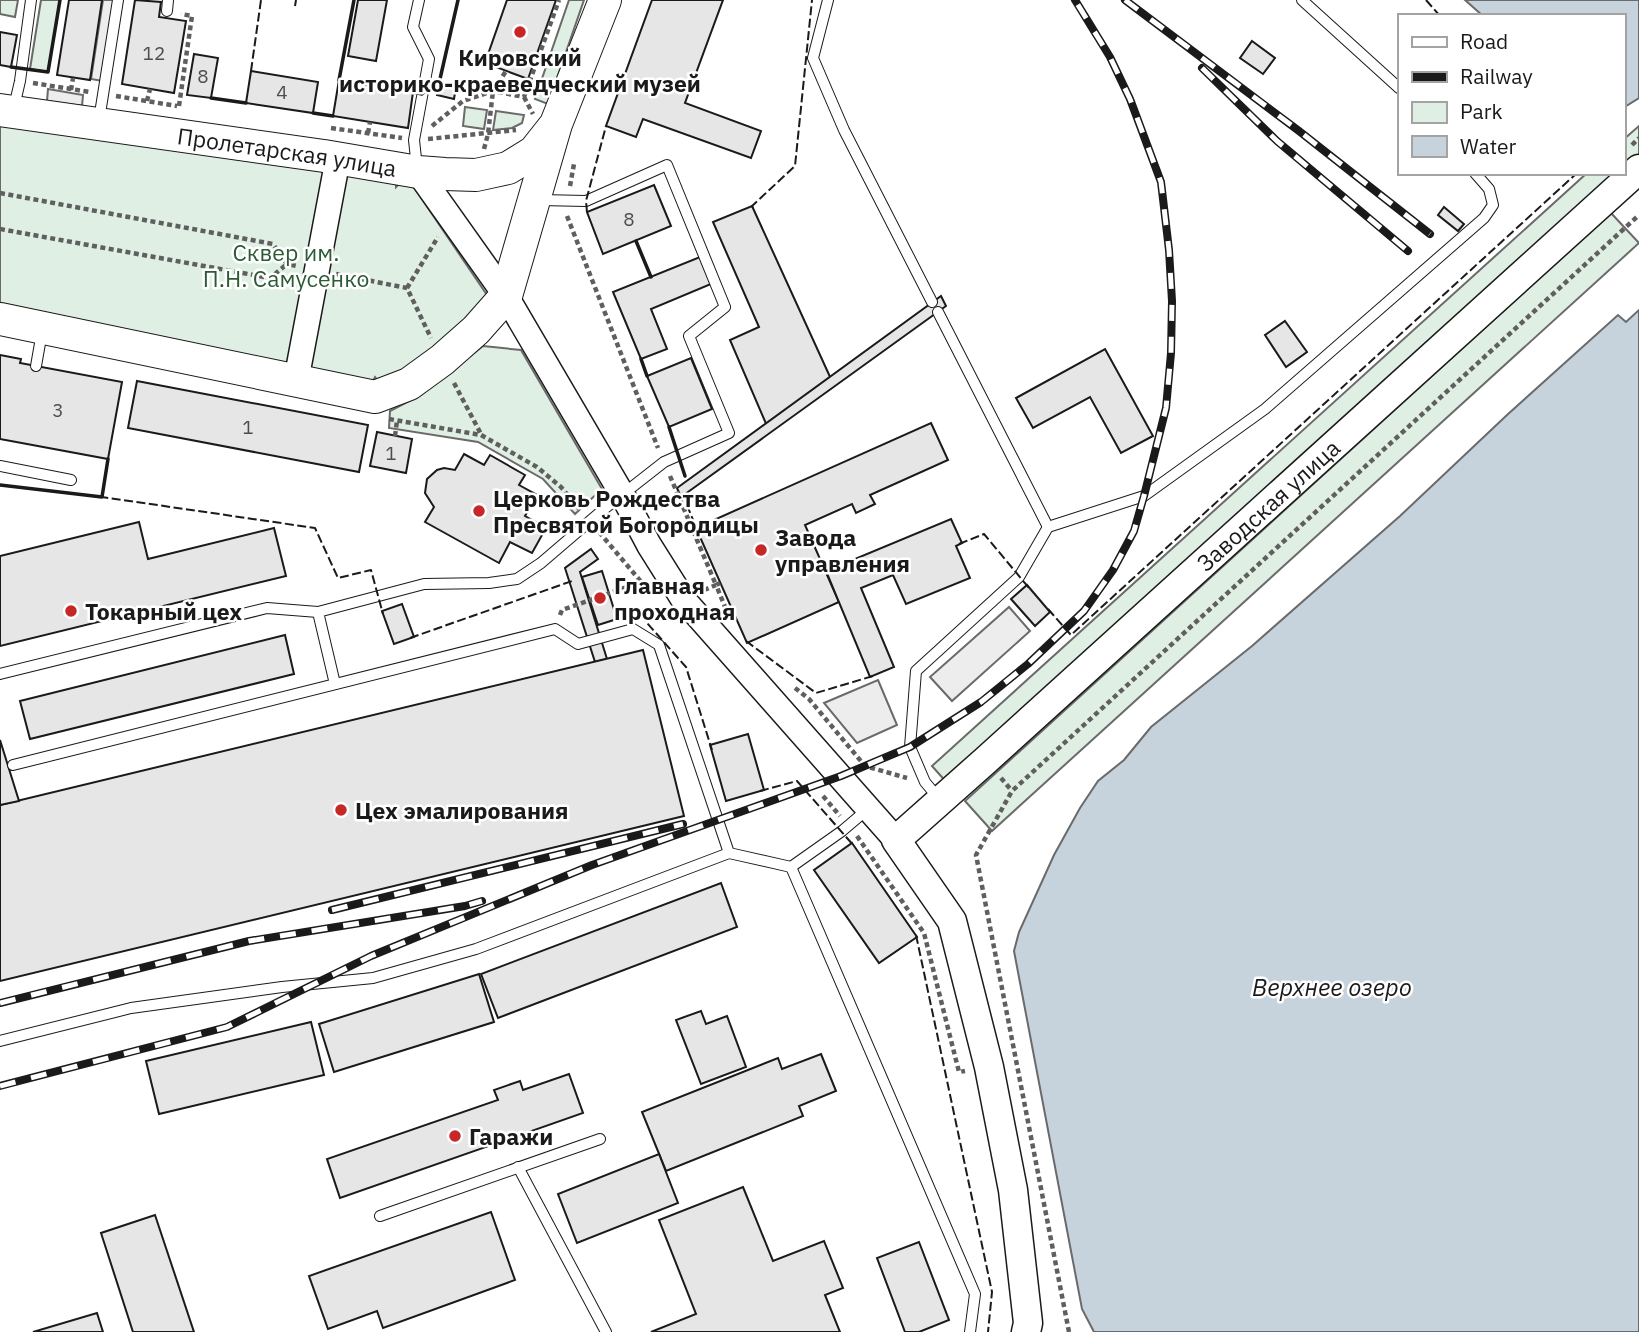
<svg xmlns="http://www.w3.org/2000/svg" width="1639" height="1332" font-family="'IBM Plex Sans',sans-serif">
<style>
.green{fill:#e0efe3;stroke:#6a6a6a;stroke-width:2}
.parking{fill:#ededed;stroke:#6a6a6a;stroke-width:2}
.water{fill:#c6d2dc;stroke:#6a6a6a;stroke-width:2}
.building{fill:#e6e6e6;stroke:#1a1a1a;stroke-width:2}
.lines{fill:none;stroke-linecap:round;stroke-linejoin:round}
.service-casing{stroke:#1a1a1a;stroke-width:12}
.tertiary-casing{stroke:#1a1a1a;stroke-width:27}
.secondary-casing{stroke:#1a1a1a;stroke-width:31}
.primary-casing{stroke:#1a1a1a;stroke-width:34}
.path{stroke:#5f5f5f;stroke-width:4.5;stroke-dasharray:5 3.5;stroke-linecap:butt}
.service{stroke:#fff;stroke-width:10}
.tertiary{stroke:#fff;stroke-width:24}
.secondary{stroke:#fff;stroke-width:28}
.primary{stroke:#fff;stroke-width:32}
.rail-casing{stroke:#1a1a1a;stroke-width:8}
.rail{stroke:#fff;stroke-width:5;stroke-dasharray:16;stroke-linecap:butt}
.fence{stroke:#1a1a1a;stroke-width:2;stroke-dasharray:9 3.5;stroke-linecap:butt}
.wall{stroke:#1a1a1a;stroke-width:3.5}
.poi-dot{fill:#c62828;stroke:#fff;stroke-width:2.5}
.labels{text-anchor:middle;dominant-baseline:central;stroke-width:5;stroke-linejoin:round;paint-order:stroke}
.number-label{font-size:19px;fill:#4d4d4d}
.poi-label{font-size:23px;font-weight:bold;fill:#1a1a1a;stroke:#fff;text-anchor:start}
.street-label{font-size:23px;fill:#1a1a1a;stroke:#fff}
.park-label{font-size:23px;fill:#2b5a34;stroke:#fff}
.water-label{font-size:24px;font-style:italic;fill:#1a1a1a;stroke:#fff}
</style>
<rect width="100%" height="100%" fill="#fff"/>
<g class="green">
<path d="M0,0H18L15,17L0,14Z"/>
<path d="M41,0H60L48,72L30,69Z"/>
<path d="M569,0H584L548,104L535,99Z"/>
<path d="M465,107L487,110L484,129L463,126Z"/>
<path d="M496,111L524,115L522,123L512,128L493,130Z"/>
<path d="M0,125L396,182V187L399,184L413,186L487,295C458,331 422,363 379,382L375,377L372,383L0,303Z"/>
<path d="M1639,126V159L948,784L932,766L1587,173H1623V140Z"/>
<path d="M1611,213L1639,243L992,831L965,801Z"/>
<path d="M483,346L521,350L602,489L575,514L543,479L478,442L389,428L390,411L421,395Z"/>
</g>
<g class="parking">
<path d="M103,0H116L103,81L91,79Z"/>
<path d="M48,89L83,95L82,106L47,101Z"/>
<path d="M1009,607L1030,631L952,701L930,677Z"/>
<path d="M878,680L897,725L857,743L824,703Z"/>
</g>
<g class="water">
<path d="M1465,0H1639V98L1623,108V16H1483Z"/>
<path d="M1639,310V1332H1094L1082,1309L1014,951L1019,932L1054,855L1080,808L1098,781L1124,760L1151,727L1252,646L1400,516L1507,415L1618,315L1626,322Z"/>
</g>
<g class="building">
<path d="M69,0H102L90,80L57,75Z"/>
<path d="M135,0L161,2L159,17L186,21L174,93L122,84Z"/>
<path d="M358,0H387L376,61L348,56Z"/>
<path d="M507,0H556L528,79L485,63Z"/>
<path d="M652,0H723L685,103L761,131L751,158L643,119L636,137L606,126Z"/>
<path d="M0,32L17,35L11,67L0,65Z"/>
<path d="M1252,41L1275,58L1263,74L1240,58Z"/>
<path d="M194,54L218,58L211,98L187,95Z"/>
<path d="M251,71L318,82L313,113L246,103Z"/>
<path d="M339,80L413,92L408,128L333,116Z"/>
<path d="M439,83L456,87L454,99L437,95Z"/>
<path d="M654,185L671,226L603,254L587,212Z"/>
<path d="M752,206L831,379L767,426L730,340L759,327L713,222Z"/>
<path d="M1444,207L1464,224L1458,231L1438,215Z"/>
<path d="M700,257L711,284L651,309L667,349L641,359L613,292Z"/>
<path d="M941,296L946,306L681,497L677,488Z"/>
<path d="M1285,321L1307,352L1286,367L1265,335Z"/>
<path d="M1105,349L1153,436L1121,453L1090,397L1033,428L1016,398Z"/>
<path d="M0,355L21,359L20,363L122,382L108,459L0,439Z"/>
<path d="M691,358L712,409L669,427L647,376Z"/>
<path d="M137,381L368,425L359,472L128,428Z"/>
<path d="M931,423L948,460L870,495L875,504L856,513L852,504L805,525L839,602L747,643L696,528Z"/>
<path d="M377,432L412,439L406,473L370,466Z"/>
<path d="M464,454L484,465L490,455L525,475L519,485L537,495L525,516L546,528L532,553L510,542L499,563L425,522L434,507L425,493L427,479L437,470L444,468L455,470Z"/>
<path d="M951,519L962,543L956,546L970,578L906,604L893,575L861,588L894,667L870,677L826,571Z"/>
<path d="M139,522L148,559L274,528L286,576L0,646V556Z"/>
<path d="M591,549L598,559L580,572L607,659L595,662L565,568Z"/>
<path d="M602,571L617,619L598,625L582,577Z"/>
<path d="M1027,585L1050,612L1035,626L1011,599Z"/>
<path d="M402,604L414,637L394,644L382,611Z"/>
<path d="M285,635L294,674L30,739L20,701Z"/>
<path d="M643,650L684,816L0,981V805Z"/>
<path d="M748,734L764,790L726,801L710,745Z"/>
<path d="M0,740L19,801L0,805Z"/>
<path d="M852,843L917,937L879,963L814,870Z"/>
<path d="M721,883L737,927L498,1018L481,974Z"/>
<path d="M479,974L494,1022L334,1072L319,1024Z"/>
<path d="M701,1011L706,1024L727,1016L746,1067L701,1084L676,1020Z"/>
<path d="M311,1022L324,1075L159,1114L146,1061Z"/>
<path d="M821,1054L836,1091L799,1106L803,1116L666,1171L642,1112L778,1058L782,1069Z"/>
<path d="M569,1074L583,1113L340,1198L327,1159L498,1100L494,1090L520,1081L523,1090Z"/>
<path d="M659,1154L678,1203L577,1243L558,1194Z"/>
<path d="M743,1187L773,1261L824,1241L843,1288L825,1295L840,1332H651L696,1314L659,1220Z"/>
<path d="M491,1212L515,1280L383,1328L377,1311L328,1329L309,1276Z"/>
<path d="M155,1215L194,1332H133L101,1233Z"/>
<path d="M919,1242L949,1320L919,1332H905L877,1258Z"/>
<path d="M97,1313L103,1332H33Z"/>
</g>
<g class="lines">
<g class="service-casing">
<g id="service">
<path d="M828,0L813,58L844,130L932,302"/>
<path d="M1302,0L1399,88"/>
<path d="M167,11L168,0"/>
<path d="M14,107L20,81L31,0"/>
<path d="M99,120L118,0"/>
<path d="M417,168L414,140L429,59L413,27L419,0"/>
<path d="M938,312L1048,527"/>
<path d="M36,366L42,332"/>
<path d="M0,466L71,480"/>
<path d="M0,674L267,608L318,612"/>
<path d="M335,684L318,612L424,584L489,583L517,579L541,563L604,509L664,462L729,433L689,336L725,307L667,165L586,201L540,200"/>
<path d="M13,765L555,629L578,644L633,629L659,645L729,853L791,867L842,831L869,808"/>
<path d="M940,800L925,782L910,747L916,671L1019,577L1048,527L1144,496L1265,409L1484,218L1493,205L1489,189L1475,173"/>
<path d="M791,867L975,1294L970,1332"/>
<path d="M0,1041L131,1008L282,987L373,978L476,949L729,853"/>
<path d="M518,1167L606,1332"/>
<path d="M380,1216L600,1139"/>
</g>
</g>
<g class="tertiary-casing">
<g id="tertiary">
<path d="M418,172L506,296L622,494L649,545L683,599L896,840"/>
<path d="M296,381L338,158"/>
</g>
</g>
<g class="secondary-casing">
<g id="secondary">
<path id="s1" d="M1026,1332L1028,1323L1013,1190L989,1067L952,921L896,840L985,761L1639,169"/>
</g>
</g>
<g class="primary-casing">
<g id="primary">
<path id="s2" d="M0,110L324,156L418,172L445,174L476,175L508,168L534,152L553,128"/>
<path d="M0,319L375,397L409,384L442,360L476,330L506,296L556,124L605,0"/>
</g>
</g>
<g class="path">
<path d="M33,83L90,92"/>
<path d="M71,90L73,78"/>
<path d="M116,96L177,106"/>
<path d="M524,97L533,114"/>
<path d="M147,101L150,89"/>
<path d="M179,106L192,16L181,14"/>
<path d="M432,126L463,101L493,91L524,97L559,0"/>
<path d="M331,128L402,138"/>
<path d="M368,133L370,122"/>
<path d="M428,139L516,130"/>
<path d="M1632,145L1639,138"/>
<path d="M484,149L488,134L493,91L506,71"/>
<path d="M570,186L574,164"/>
<path d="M0,193L273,244L287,264L297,266"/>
<path d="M567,216L658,448"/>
<path d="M0,229L270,278L287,264"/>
<path d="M336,274L407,288L431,338"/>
<path d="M407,288L438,237"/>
<path d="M454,383L481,434"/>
<path d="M389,419L481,435L537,467L561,487L580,510"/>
<path d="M395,436L397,421"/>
<path d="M670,476L716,585L720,583"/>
<path d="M599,532L648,590"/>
<path d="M704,590L716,585L728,614"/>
<path d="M560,615L562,610L641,582"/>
<path d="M795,688L809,699L865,766L907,778"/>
<path d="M1001,778L1012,791"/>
<path d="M823,796L840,816"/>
<path d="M857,836L924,933L959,1072L965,1071"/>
<path d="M1069,1332L976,855L1012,791L1639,215"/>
</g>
<use href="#service" class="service"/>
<use href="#tertiary" class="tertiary"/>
<use href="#secondary" class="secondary"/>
<use href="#primary" class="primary"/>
<g class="rail-casing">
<g id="rail">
<path d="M1125,0L1299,131L1430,234"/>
<path d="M1202,68L1277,141L1408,251"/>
<path d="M332,910L683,824"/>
<path d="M0,1003L249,941L465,906L482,901"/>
<path d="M0,1086L227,1027L371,956L592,865L841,776L910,747L981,702L1028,664L1084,611L1113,570L1134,531L1144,496L1166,408L1171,353L1172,301L1169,250L1161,182L1130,99L1110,57L1075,0"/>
</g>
</g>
<use href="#rail" class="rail"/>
<g class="fence">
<path d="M1426,0L1440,16"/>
<path d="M295,6L296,0"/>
<path d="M251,71L261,0"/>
<path d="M753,208L752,206L795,166L812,0"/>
<path d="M587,212L586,201L606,126"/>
<path d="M0,485L102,497L315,528L338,578L371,570L383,614"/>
<path d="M682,493L698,532"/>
<path d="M959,544L984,534L1029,588"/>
<path d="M1048,609L1071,635L1577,173"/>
<path d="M617,617V619L639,614L686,667L712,750"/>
<path d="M410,638L572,581"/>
<path d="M746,641L816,693L873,676"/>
<path d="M760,791L797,781L854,846"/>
<path d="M916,935L992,1292L988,1332"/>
</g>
<g class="wall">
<path d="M11,67L48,72L60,0"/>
<path d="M339,80L354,0"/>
<path d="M413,92L422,94L440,79L458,0"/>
<path d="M211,98L246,103"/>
<path d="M313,113L333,116"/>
<path d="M636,241L651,277"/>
<path d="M641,359L647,376"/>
<path d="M669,427L685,476"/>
<path d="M0,485L102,497L108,459"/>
</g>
</g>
<g class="poi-dot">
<circle cx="520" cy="32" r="7"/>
<circle cx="479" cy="511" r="7"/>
<circle cx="761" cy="550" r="7"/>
<circle cx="600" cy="598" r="7"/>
<circle cx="71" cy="611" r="7"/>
<circle cx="341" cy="810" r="7"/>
<circle cx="455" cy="1136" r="7"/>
</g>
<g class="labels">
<g class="number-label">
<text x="154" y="53">12</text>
<text x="203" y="76">8</text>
<text x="282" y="92">4</text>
<text x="629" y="219">8</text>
<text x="58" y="410">3</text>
<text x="248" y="427">1</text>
<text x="391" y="453">1</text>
</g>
<g class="poi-label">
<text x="520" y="57" text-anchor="middle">Кировский<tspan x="520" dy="26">историко-краеведческий музей</tspan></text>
<text x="493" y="498">Церковь Рождества<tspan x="493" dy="26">Пресвятой Богородицы</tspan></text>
<text x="775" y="537">Завода<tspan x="775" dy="26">управления</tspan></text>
<text x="614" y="585">Главная<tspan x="614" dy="26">проходная</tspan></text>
<text x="85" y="611">Токарный цех</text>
<text x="355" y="810">Цех эмалирования</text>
<text x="469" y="1136">Гаражи</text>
</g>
<g class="street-label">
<text stroke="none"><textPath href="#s2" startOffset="290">Пролетарская улица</textPath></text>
<text stroke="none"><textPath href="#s1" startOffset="1018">Заводская улица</textPath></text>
</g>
<g class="park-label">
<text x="286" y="252">Сквер им.<tspan x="286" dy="26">П.Н. Самусенко</tspan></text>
</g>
<g class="water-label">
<text x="1332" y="987">Верхнее озеро</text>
</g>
</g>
<rect x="1398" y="14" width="228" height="161" fill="#ffffff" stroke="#a3a3a3" stroke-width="2"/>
<rect x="1412" y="37" width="35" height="10" fill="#ffffff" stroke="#a3a3a3" stroke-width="2"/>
<text x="1460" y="49" font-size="21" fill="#1a1a1a">Road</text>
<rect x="1412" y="72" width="35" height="10" fill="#1a1a1a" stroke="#a3a3a3" stroke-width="2"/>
<text x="1460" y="84" font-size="21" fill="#1a1a1a">Railway</text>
<rect x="1412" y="102" width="35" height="21" fill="#e0efe3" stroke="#a3a3a3" stroke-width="2"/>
<text x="1460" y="119" font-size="21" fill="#1a1a1a">Park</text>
<rect x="1412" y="136" width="35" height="21" fill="#c6d2dc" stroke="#a3a3a3" stroke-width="2"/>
<text x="1460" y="154" font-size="21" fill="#1a1a1a">Water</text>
</svg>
